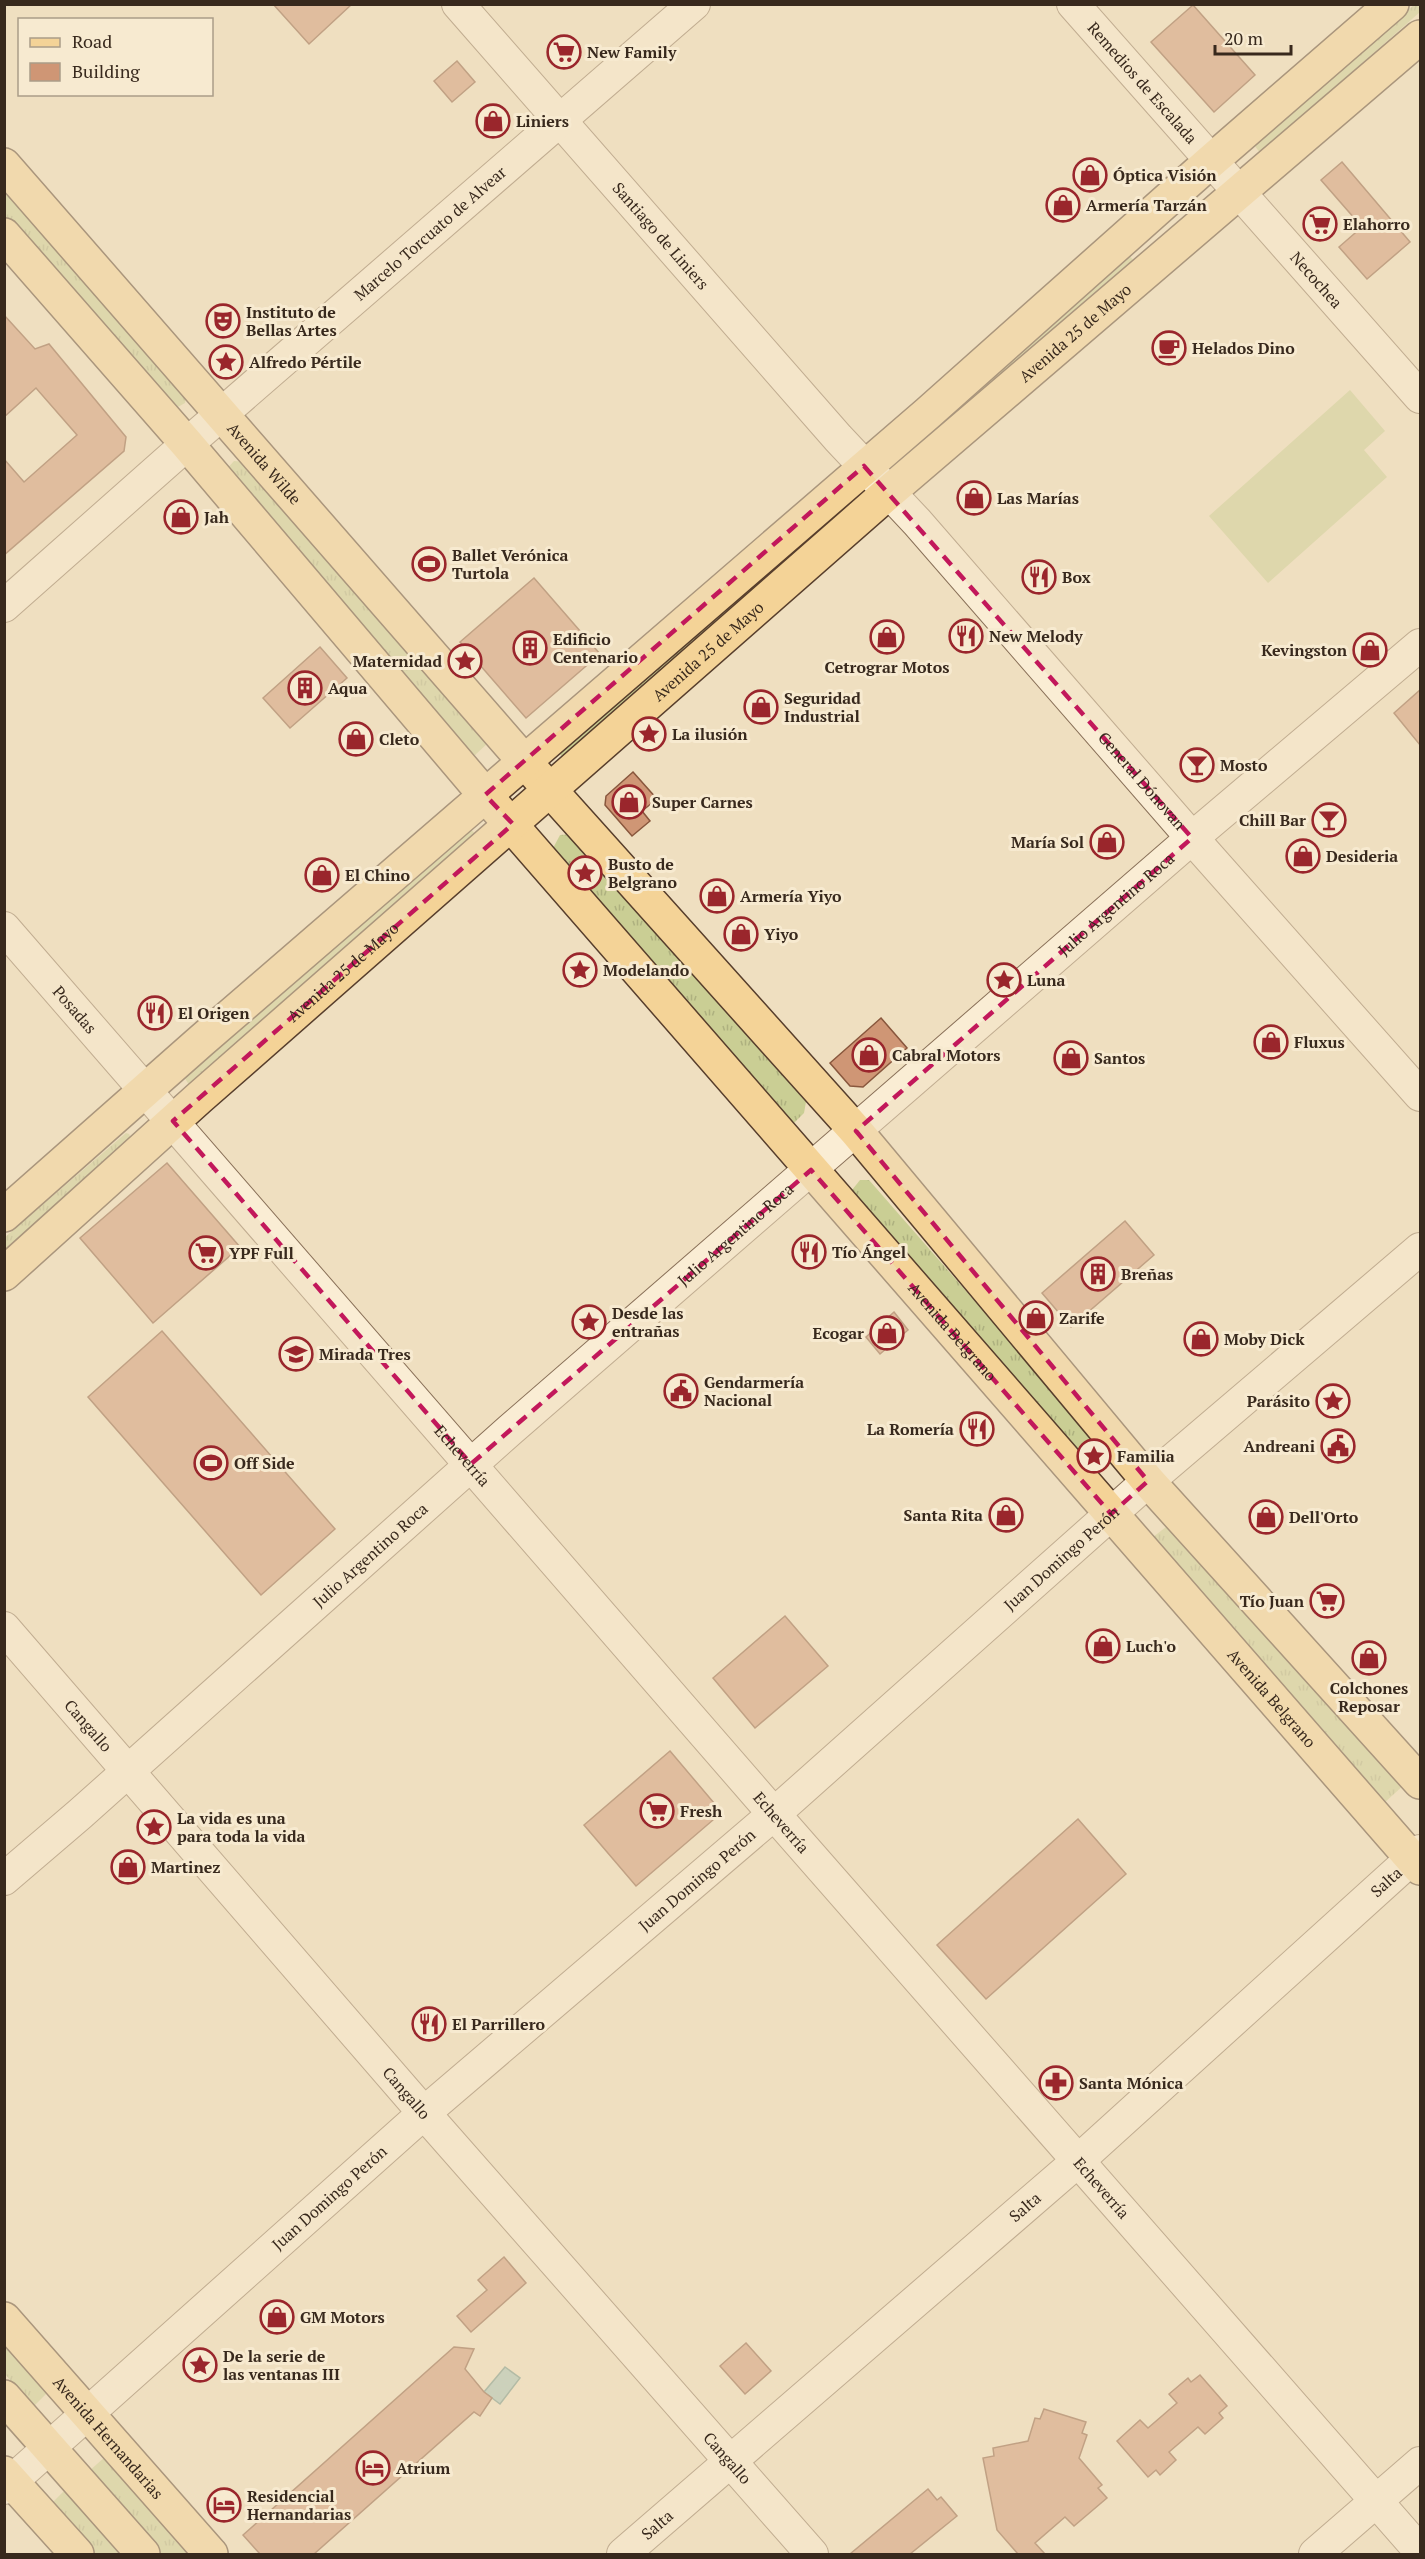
<svg xmlns="http://www.w3.org/2000/svg" width="1425" height="2559" font-family="'PT Serif',serif">
<style>
.grass{fill:url(#grass-tufts)}
.pitch{fill:#cace94}
.water{fill:#a3c1b7;stroke:#6a9085;stroke-width:1.5}
.building{fill:#cf9675;stroke:#89573d;stroke-width:1.5}
.lines{fill:none;stroke-linecap:round;stroke-linejoin:round}
.minor-casing{stroke:#897058;stroke-width:34}
.major-casing{stroke:#573e2c;stroke-width:36}
.minor{stroke:#faedd4;stroke-width:32}
.major{stroke:#f4d397;stroke-width:33}
.marked{fill:none;stroke:#c2185b;stroke-width:4.5;stroke-dasharray:12 8;stroke-linejoin:round}
.labels{text-anchor:middle;dominant-baseline:central;stroke-width:6;stroke-linejoin:round;paint-order:stroke}
.poi-label{font-size:16px;font-weight:bold;fill:#38291d;stroke:#f7ead0;text-anchor:start}
.street-label{font-size:16px;fill:#38291d;stroke:#f7ead0}
</style>
<defs>
<pattern id="grass-tufts" width="24" height="20" patternUnits="userSpaceOnUse" patternTransform="scale(1.5)"><rect width="24" height="20" fill="#cace94"/><path d="M3 7l-1-3M5 7V3M7 7l1-3M15 17l-1-3M17 17v-4M19 17l1-3" fill="none" stroke="#aeb17f"/></pattern>
</defs>
<rect width="100%" height="100%" fill="#efdfc0"/>
<g class="grass">
<path d="M1414,5H1420V12L1260,153L1255,146Z"/>
<path d="M4,182L187,393L185,403L176,408L5,224Z"/>
<path d="M1128,254L1135,262L915,457L910,450Z"/>
<path d="M234,461L245,462L488,743L475,755L466,751L225,471Z"/>
<path d="M843,501L849,508L568,763L559,753Z"/>
<path d="M470,829L477,835L189,1085L183,1075Z"/>
<path d="M573,834L806,1102L804,1113L794,1123H786L551,852L560,835Z"/>
<path d="M126,1133L129,1134L131,1139L5,1249L4,1238Z"/>
<path d="M860,1180H869L1111,1457L1109,1465L1092,1473L853,1197L852,1190Z"/>
<path d="M1170,1524L1406,1783L1383,1804L1153,1537Z"/>
<path d="M4,2339L50,2390L33,2407L5,2374Z"/>
<path d="M105,2457L191,2554H160L88,2472Z"/>
<path d="M66,2489L124,2554H93L50,2505Z"/>
</g>
<path class="pitch" d="M1350,390L1385,431L1364,450L1387,477L1268,583L1209,516Z"/>
<path class="water" d="M505,2367L520,2378L500,2404L484,2392Z"/>
<g class="building">
<path d="M273,4H352L309,44Z"/>
<path d="M1193,5L1255,75L1214,112L1151,42Z"/>
<path d="M457,61L475,82L452,102L434,81Z"/>
<path d="M1342,162L1410,242L1367,279L1339,247L1362,227L1321,180Z"/>
<path d="M4,315L35,349L49,344L126,437L124,451L4,555V459L24,482L77,435L36,388L4,417Z"/>
<path d="M534,578L600,654L526,718L460,642Z"/>
<path d="M320,647L347,678L290,728L263,698Z"/>
<path d="M1420,690V745L1394,713Z"/>
<path d="M633,772L657,799L642,811L650,821L632,836L605,805L606,796Z"/>
<path d="M881,1018L907,1048L863,1087L850,1086L830,1063Z"/>
<path d="M167,1163L240,1247L153,1323L80,1238Z"/>
<path d="M1125,1221L1154,1255L1071,1327L1042,1293Z"/>
<path d="M894,1312L908,1330L880,1354L866,1337Z"/>
<path d="M162,1331L335,1529L261,1595L88,1397Z"/>
<path d="M785,1616L828,1666L755,1728L713,1678Z"/>
<path d="M670,1751L714,1803L713,1820L636,1886L584,1825Z"/>
<path d="M1078,1819L1126,1874L986,1999L937,1945Z"/>
<path d="M504,2257L526,2283L471,2332L457,2316L487,2290L478,2280Z"/>
<path d="M746,2343L771,2371L745,2394L720,2366Z"/>
<path d="M454,2347L474,2349L465,2369L484,2392L492,2398L480,2416L474,2412L314,2554H260L243,2535Z"/>
<path d="M1200,2375L1227,2406L1219,2413L1223,2418L1205,2434L1198,2427L1169,2452L1176,2460L1160,2475L1156,2470L1148,2477L1117,2441L1140,2420L1148,2428L1177,2403L1169,2394L1188,2378L1191,2382Z"/>
<path d="M1044,2409L1086,2422L1082,2433L1087,2435L1079,2458L1102,2485L1098,2488L1107,2498L1074,2526L1065,2517L1035,2543L1045,2554H1018L997,2530L983,2458L994,2456L993,2448L1028,2441L1035,2418L1040,2419Z"/>
<path d="M928,2489L937,2500L941,2497L957,2516L910,2554H850Z"/>
</g>
<g class="lines">
<g class="minor-casing">
<g id="minor">
<path id="s1" d="M458,4L838,438L917,522L1192,838L1420,1095"/>
<path id="s2" d="M1073,4L1420,397"/>
<path id="s3" d="M4,606L187,444L694,4"/>
<path id="s4" d="M4,928L774,1814L1420,2551"/>
<path id="s5" d="M4,1628L424,2113L812,2554"/>
<path id="s6" d="M4,1879L80,1814L510,1430L1192,838L1420,645"/>
<path id="s7" d="M4,2488L424,2113L774,1814L1148,1481L1420,1249"/>
<path id="s8" d="M623,2554L1079,2160L1420,1851"/>
<path d="M1315,2554L1420,2463"/>
</g>
</g>
<g class="major-casing">
<g id="major">
<path id="s9" d="M4,165L524,761L856,1131L1148,1481L1420,1782"/>
<path id="s10" d="M4,235L187,444L485,795L1420,1868"/>
<path d="M4,1215L201,1041L928,413L1210,162L1392,4"/>
<path id="s11" d="M4,1274L199,1098L889,492L1420,37"/>
<path id="s12" d="M4,2319L211,2554"/>
<path d="M4,2397L143,2554"/>
<path d="M4,2473L77,2554"/>
</g>
</g>
<use href="#minor" class="minor"/>
<use href="#major" class="major"/>
</g>
<path d="M0 0H1425V2559H0ZM864,466L1192,838L856,1131L1148,1481L1111,1514L811,1170L471,1464L173,1121L513,824L485,795Z" fill="#efdfc0" fill-opacity=".55" fill-rule="evenodd"/>
<path class="marked" d="M864,466L1192,838L856,1131L1148,1481L1111,1514L811,1170L471,1464L173,1121L513,824L485,795Z"/>
<defs>
<g id="supermarket-ring" transform="scale(1.725)"><circle r="9.5" fill="#f7ead0" stroke="#9a262c" stroke-width="1.5"/><path d="M-6-5.5h2.5l.6 2H6L4.5 2H-2.5L-4.4-4H-6ZM-1.5 3.2a1.3 1.3 0 1 0 .1 0ZM3 3.2a1.3 1.3 0 1 0 .1 0Z" fill="#9a262c"/></g>
<g id="shop-ring" transform="scale(1.725)"><circle r="9.5" fill="#f7ead0" stroke="#9a262c" stroke-width="1.5"/><path d="M-5-2.5h2.3a2.7 3.5 0 0 1 5.4 0H5L5.5 6h-11ZM-1.5-2.5h3a1.5 2.3 0 0 0-3 0Z" fill="#9a262c"/></g>
<g id="theatre-ring" transform="scale(1.725)"><circle r="9.5" fill="#f7ead0" stroke="#9a262c" stroke-width="1.5"/><path d="M-5-5.5Q0-4 5-5.5V0Q5 5 0 6Q-5 5-5 0ZM-3.3-2.5H-1v1.5H-3.3ZM1-2.5H3.3v1.5H1ZM-2.8 1Q0 5.5 2.8 1Z" fill="#9a262c"/></g>
<g id="cafe-ring" transform="scale(1.725)"><circle r="9.5" fill="#f7ead0" stroke="#9a262c" stroke-width="1.5"/><path d="M-5.5-4.5H6V0H3Q3 3.5 0 3.5H-2.5Q-5.5 3.5-5.5 0ZM3-3.2v2h1.7v-2ZM-6 4.5H4V6H-6Z" fill="#9a262c"/></g>
<g id="sight-ring" transform="scale(1.725)"><circle r="9.5" fill="#f7ead0" stroke="#9a262c" stroke-width="1.5"/><path d="M0-6L1.8-2.2L6-1.7L2.9 1.2L3.7 5.4L0 3.3L-3.7 5.4L-2.9 1.2L-6-1.7L-1.8-2.2Z" fill="#9a262c"/></g>
<g id="stadium-ring" transform="scale(1.725)"><circle r="9.5" fill="#f7ead0" stroke="#9a262c" stroke-width="1.5"/><path d="M0-5a6.5 5 0 1 0 0 10a6.5 5 0 1 0 0-10ZM-3.5-1.8h7v3.6h-7Z" fill="#9a262c"/></g>
<g id="restaurant-ring" transform="scale(1.725)"><circle r="9.5" fill="#f7ead0" stroke="#9a262c" stroke-width="1.5"/><path d="M-5-6h1v4h1v-4h1v4h1v-4h1v5L-1.5 .5V6h-2V.5L-5-1ZM5-6V6H3V1.5H1.5Q1.5-4 5-6Z" fill="#9a262c"/></g>
<g id="building-ring" transform="scale(1.725)"><circle r="9.5" fill="#f7ead0" stroke="#9a262c" stroke-width="1.5"/><path d="M-4-6H4V6H1V3H-1V6H-4ZM-2.5-4.3h1.7v1.8h-1.7ZM.8-4.3h1.7v1.8H.8ZM-2.5-1h1.7V.8h-1.7ZM.8-1h1.7V.8H.8Z" fill="#9a262c"/></g>
<g id="bar-ring" transform="scale(1.725)"><circle r="9.5" fill="#f7ead0" stroke="#9a262c" stroke-width="1.5"/><path d="M-6-5H6L.8 .8V4.5H3.5V6h-7V4.5H-.8V.8Z" fill="#9a262c"/></g>
<g id="school-ring" transform="scale(1.725)"><circle r="9.5" fill="#f7ead0" stroke="#9a262c" stroke-width="1.5"/><path d="M0-5L7-2L0 1L-7-2ZM-4 1L0 2.5L4 1V4Q0 6-4 4Z" fill="#9a262c"/></g>
<g id="civic-ring" transform="scale(1.725)"><circle r="9.5" fill="#f7ead0" stroke="#9a262c" stroke-width="1.5"/><path d="M-.6-6.5H3V-4.5H.6V-3L4-1V1h2V6H-6V1h2V-1L-.6-3ZM-1.2 2.5V6h2.4V2.5Z" fill="#9a262c"/></g>
<g id="pharmacy-ring" transform="scale(1.725)"><circle r="9.5" fill="#f7ead0" stroke="#9a262c" stroke-width="1.5"/><path d="M-2-6h4v4h4v4h-4v4h-4v-4h-4v-4h4Z" fill="#9a262c"/></g>
<g id="hotel-ring" transform="scale(1.725)"><circle r="9.5" fill="#f7ead0" stroke="#9a262c" stroke-width="1.5"/><path d="M-6-4.5h1.5V1H6V5H4.5V3h-9V5H-6ZM-4 0a1.8 1.8 0 1 1 3.6 0ZM.5 0V-2.5h3Q6-2.5 6 0Z" fill="#9a262c"/></g>
</defs>
<g fill-rule="evenodd">
<use href="#supermarket-ring" x="564" y="52"/>
<use href="#shop-ring" x="493" y="121"/>
<use href="#shop-ring" x="1090" y="175"/>
<use href="#shop-ring" x="1063" y="205"/>
<use href="#supermarket-ring" x="1320" y="224"/>
<use href="#theatre-ring" x="223" y="321"/>
<use href="#cafe-ring" x="1169" y="348"/>
<use href="#sight-ring" x="226" y="362"/>
<use href="#shop-ring" x="974" y="498"/>
<use href="#shop-ring" x="181" y="517"/>
<use href="#stadium-ring" x="429" y="564"/>
<use href="#restaurant-ring" x="1039" y="577"/>
<use href="#restaurant-ring" x="966" y="636"/>
<use href="#shop-ring" x="887" y="637"/>
<use href="#building-ring" x="530" y="648"/>
<use href="#shop-ring" x="1370" y="650"/>
<use href="#sight-ring" x="465" y="661"/>
<use href="#building-ring" x="305" y="688"/>
<use href="#shop-ring" x="761" y="707"/>
<use href="#sight-ring" x="649" y="734"/>
<use href="#shop-ring" x="356" y="739"/>
<use href="#bar-ring" x="1197" y="765"/>
<use href="#shop-ring" x="629" y="802"/>
<use href="#bar-ring" x="1329" y="820"/>
<use href="#shop-ring" x="1107" y="842"/>
<use href="#shop-ring" x="1303" y="856"/>
<use href="#sight-ring" x="585" y="873"/>
<use href="#shop-ring" x="322" y="875"/>
<use href="#shop-ring" x="717" y="896"/>
<use href="#shop-ring" x="741" y="934"/>
<use href="#sight-ring" x="580" y="970"/>
<use href="#sight-ring" x="1004" y="980"/>
<use href="#restaurant-ring" x="155" y="1013"/>
<use href="#shop-ring" x="1271" y="1042"/>
<use href="#shop-ring" x="869" y="1055"/>
<use href="#shop-ring" x="1071" y="1058"/>
<use href="#restaurant-ring" x="809" y="1252"/>
<use href="#supermarket-ring" x="206" y="1253"/>
<use href="#building-ring" x="1098" y="1274"/>
<use href="#shop-ring" x="1036" y="1318"/>
<use href="#sight-ring" x="589" y="1322"/>
<use href="#shop-ring" x="887" y="1333"/>
<use href="#shop-ring" x="1201" y="1339"/>
<use href="#school-ring" x="296" y="1354"/>
<use href="#civic-ring" x="681" y="1391"/>
<use href="#sight-ring" x="1333" y="1401"/>
<use href="#restaurant-ring" x="977" y="1429"/>
<use href="#civic-ring" x="1338" y="1446"/>
<use href="#sight-ring" x="1094" y="1456"/>
<use href="#stadium-ring" x="211" y="1463"/>
<use href="#shop-ring" x="1006" y="1515"/>
<use href="#shop-ring" x="1266" y="1517"/>
<use href="#supermarket-ring" x="1327" y="1601"/>
<use href="#shop-ring" x="1103" y="1646"/>
<use href="#shop-ring" x="1369" y="1658"/>
<use href="#supermarket-ring" x="657" y="1811"/>
<use href="#sight-ring" x="154" y="1827"/>
<use href="#shop-ring" x="128" y="1867"/>
<use href="#restaurant-ring" x="429" y="2024"/>
<use href="#pharmacy-ring" x="1056" y="2083"/>
<use href="#shop-ring" x="277" y="2317"/>
<use href="#sight-ring" x="200" y="2365"/>
<use href="#hotel-ring" x="373" y="2468"/>
<use href="#hotel-ring" x="224" y="2505"/>
</g>
<g class="labels">
<g class="poi-label">
<text x="587" y="52">New Family</text>
<text x="516" y="121">Liniers</text>
<text x="1113" y="175">Óptica Visión</text>
<text x="1086" y="205">Armería Tarzán</text>
<text x="1343" y="224">Elahorro</text>
<text x="246" y="312">Instituto de<tspan x="246" dy="18">Bellas Artes</tspan></text>
<text x="1192" y="348">Helados Dino</text>
<text x="249" y="362">Alfredo Pértile</text>
<text x="997" y="498">Las Marías</text>
<text x="204" y="517">Jah</text>
<text x="452" y="555">Ballet Verónica<tspan x="452" dy="18">Turtola</tspan></text>
<text x="1062" y="577">Box</text>
<text x="989" y="636">New Melody</text>
<text x="553" y="639">Edificio<tspan x="553" dy="18">Centenario</tspan></text>
<text x="1347" y="650" text-anchor="end">Kevingston</text>
<text x="442" y="661" text-anchor="end">Maternidad</text>
<text x="887" y="667" text-anchor="middle">Cetrograr Motos</text>
<text x="328" y="688">Aqua</text>
<text x="784" y="698">Seguridad<tspan x="784" dy="18">Industrial</tspan></text>
<text x="672" y="734">La ilusión</text>
<text x="379" y="739">Cleto</text>
<text x="1220" y="765">Mosto</text>
<text x="652" y="802">Super Carnes</text>
<text x="1306" y="820" text-anchor="end">Chill Bar</text>
<text x="1084" y="842" text-anchor="end">María Sol</text>
<text x="1326" y="856">Desideria</text>
<text x="608" y="864">Busto de<tspan x="608" dy="18">Belgrano</tspan></text>
<text x="345" y="875">El Chino</text>
<text x="740" y="896">Armería Yiyo</text>
<text x="764" y="934">Yiyo</text>
<text x="603" y="970">Modelando</text>
<text x="1027" y="980">Luna</text>
<text x="178" y="1013">El Origen</text>
<text x="1294" y="1042">Fluxus</text>
<text x="892" y="1055">Cabral Motors</text>
<text x="1094" y="1058">Santos</text>
<text x="832" y="1252">Tío Ángel</text>
<text x="229" y="1253">YPF Full</text>
<text x="1121" y="1274">Breñas</text>
<text x="612" y="1313">Desde las<tspan x="612" dy="18">entrañas</tspan></text>
<text x="1059" y="1318">Zarife</text>
<text x="864" y="1333" text-anchor="end">Ecogar</text>
<text x="1224" y="1339">Moby Dick</text>
<text x="319" y="1354">Mirada Tres</text>
<text x="704" y="1382">Gendarmería<tspan x="704" dy="18">Nacional</tspan></text>
<text x="1310" y="1401" text-anchor="end">Parásito</text>
<text x="954" y="1429" text-anchor="end">La Romería</text>
<text x="1315" y="1446" text-anchor="end">Andreani</text>
<text x="1117" y="1456">Familia</text>
<text x="234" y="1463">Off Side</text>
<text x="983" y="1515" text-anchor="end">Santa Rita</text>
<text x="1289" y="1517">Dell'Orto</text>
<text x="1304" y="1601" text-anchor="end">Tío Juan</text>
<text x="1126" y="1646">Luch'o</text>
<text x="1369" y="1688" text-anchor="middle">Colchones<tspan x="1369" dy="18">Reposar</tspan></text>
<text x="680" y="1811">Fresh</text>
<text x="177" y="1818">La vida es una<tspan x="177" dy="18">para toda la vida</tspan></text>
<text x="151" y="1867">Martinez</text>
<text x="452" y="2024">El Parrillero</text>
<text x="1079" y="2083">Santa Mónica</text>
<text x="300" y="2317">GM Motors</text>
<text x="223" y="2356">De la serie de<tspan x="223" dy="18">las ventanas III</tspan></text>
<text x="396" y="2468">Atrium</text>
<text x="247" y="2496">Residencial<tspan x="247" dy="18">Hernandarias</tspan></text>
</g>
<g class="street-label">
<text stroke="none"><textPath href="#s2" startOffset="105">Remedios de Escalada</textPath></text>
<text stroke="none"><textPath href="#s3" startOffset="566">Marcelo Torcuato de Alvear</textPath></text>
<text stroke="none"><textPath href="#s1" startOffset="308">Santiago de Liniers</textPath></text>
<text stroke="none"><textPath href="#s2" startOffset="368">Necochea</textPath></text>
<text stroke="none"><textPath href="#s11" startOffset="1426">Avenida 25 de Mayo</textPath></text>
<text stroke="none"><textPath href="#s9" startOffset="396">Avenida Wilde</textPath></text>
<text stroke="none"><textPath href="#s11" startOffset="940">Avenida 25 de Mayo</textPath></text>
<text stroke="none"><textPath href="#s1" startOffset="1035">General Dónovan</textPath></text>
<text stroke="none"><textPath href="#s6" startOffset="1479">Julio Argentino Roca</textPath></text>
<text stroke="none"><textPath href="#s11" startOffset="454">Avenida 25 de Mayo</textPath></text>
<text stroke="none"><textPath href="#s4" startOffset="108">Posadas</textPath></text>
<text stroke="none"><textPath href="#s6" startOffset="975">Julio Argentino Roca</textPath></text>
<text stroke="none"><textPath href="#s10" startOffset="1450">Avenida Belgrano</textPath></text>
<text stroke="none"><textPath href="#s4" startOffset="699">Echeverría</textPath></text>
<text stroke="none"><textPath href="#s6" startOffset="489">Julio Argentino Roca</textPath></text>
<text stroke="none"><textPath href="#s7" startOffset="1408">Juan Domingo Perón</textPath></text>
<text stroke="none"><textPath href="#s10" startOffset="1936">Avenida Belgrano</textPath></text>
<text stroke="none"><textPath href="#s5" startOffset="129">Cangallo</textPath></text>
<text stroke="none"><textPath href="#s4" startOffset="1185">Echeverría</textPath></text>
<text stroke="none"><textPath href="#s7" startOffset="922">Juan Domingo Perón</textPath></text>
<text stroke="none"><textPath href="#s8" startOffset="1017">Salta</textPath></text>
<text stroke="none"><textPath href="#s5" startOffset="615">Cangallo</textPath></text>
<text stroke="none"><textPath href="#s4" startOffset="1671">Echeverría</textPath></text>
<text stroke="none"><textPath href="#s7" startOffset="436">Juan Domingo Perón</textPath></text>
<text stroke="none"><textPath href="#s8" startOffset="531">Salta</textPath></text>
<text stroke="none"><textPath href="#s12" startOffset="158">Avenida Hernandarias</textPath></text>
<text stroke="none"><textPath href="#s5" startOffset="1101">Cangallo</textPath></text>
<text stroke="none"><textPath href="#s8" startOffset="45">Salta</textPath></text>
</g>
</g>
<rect width="1425" height="2559" fill="none" stroke="#38291d" stroke-width="12"/>
<rect x="18" y="18" width="195" height="78" fill="#f7ead0" stroke="#ab9d88" stroke-width="1.5"/>
<rect x="30" y="38" width="30" height="9" fill="#f4d397" stroke="#ab9d88" stroke-width="1.5"/>
<text x="72" y="48" font-size="18" fill="#38291d">Road</text>
<rect x="30" y="63" width="30" height="18" fill="#cf9675" stroke="#ab9d88" stroke-width="1.5"/>
<text x="72" y="78" font-size="18" fill="#38291d">Building</text>
<path d="M1215 45v9h76v-9" fill="none" stroke="#38291d" stroke-width="3"/>
<text x="1224" y="45" font-size="18" fill="#38291d" stroke="#f7ead0" stroke-width="4.5" paint-order="stroke">20 m</text>
</svg>
